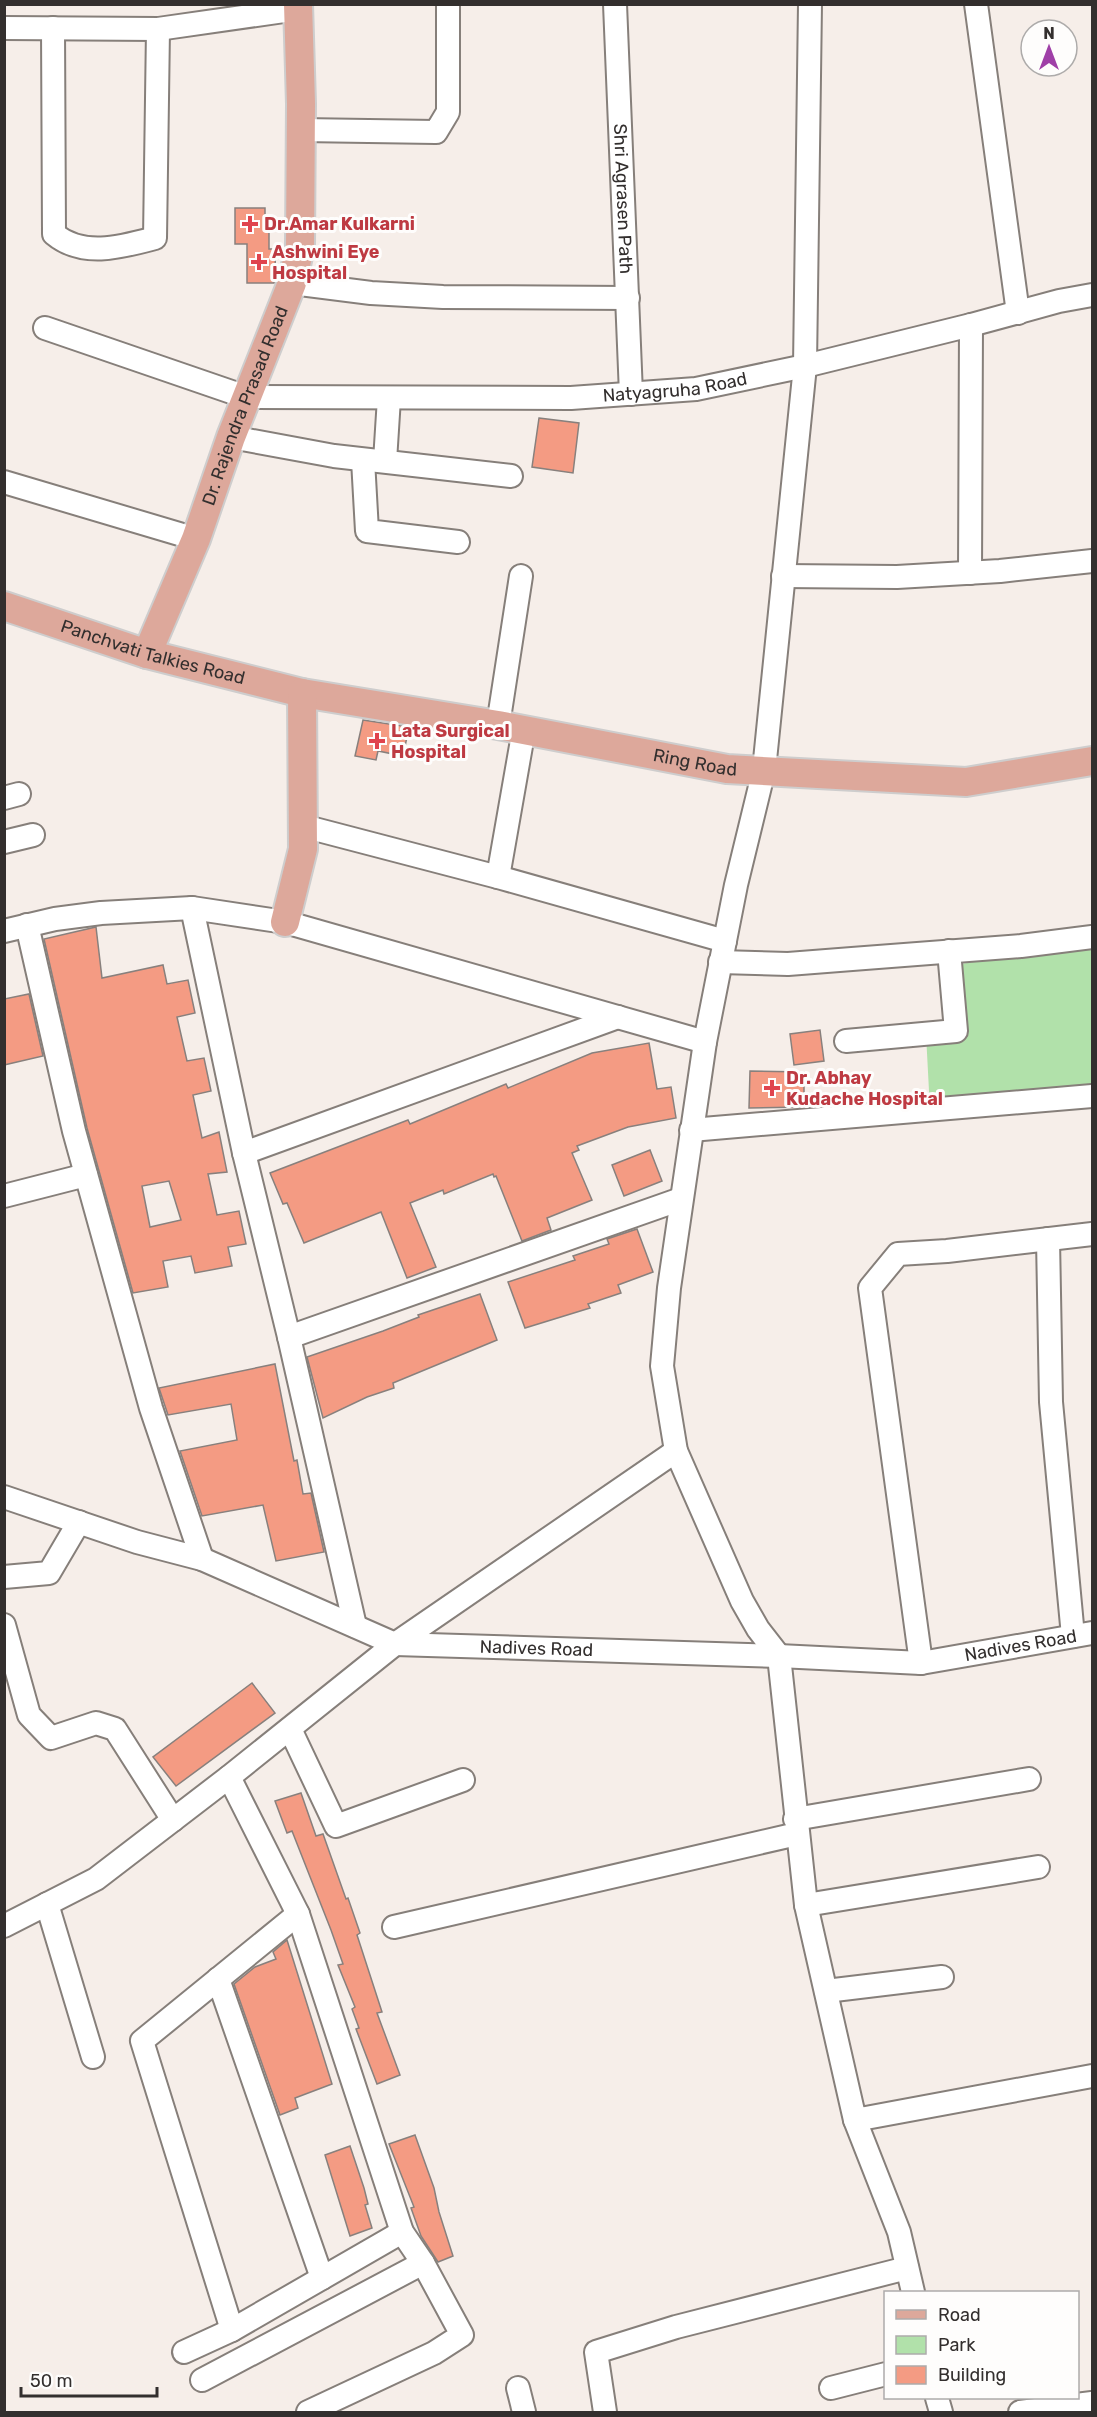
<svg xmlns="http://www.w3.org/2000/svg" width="1097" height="2417" font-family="Rubik,sans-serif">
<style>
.green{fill:#b1e1aa}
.building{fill:#f49b83;stroke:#88807d;stroke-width:1.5;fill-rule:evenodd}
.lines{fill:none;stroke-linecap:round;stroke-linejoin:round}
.minor-casing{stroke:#867f7a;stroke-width:26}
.major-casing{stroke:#cecdcd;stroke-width:32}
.minor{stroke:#fff;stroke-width:22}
.major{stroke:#dda89b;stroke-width:28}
.health-dot{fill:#e0444e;stroke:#fefdfc;stroke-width:2}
.labels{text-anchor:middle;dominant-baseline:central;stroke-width:6;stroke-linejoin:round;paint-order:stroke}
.street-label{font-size:18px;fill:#332f2e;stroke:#fefdfc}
.health-label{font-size:18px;font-weight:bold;fill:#be3a42;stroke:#fefdfc;text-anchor:start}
</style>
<rect width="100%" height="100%" fill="#f6eee9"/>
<path class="green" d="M1092,939V1096L930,1110L926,1034L956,1031L951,966Z"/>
<g class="building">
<path d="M235,208H265V219H269V249H276L274,283H247V244H235Z"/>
<path d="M539,418L579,423L573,473L532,467Z"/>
<path d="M363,720L409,727L403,756L378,751L376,760L355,756Z"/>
<path d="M96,927L102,978L163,965L167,984L188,980L195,1013L177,1017L187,1061L204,1058L211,1091L193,1095L202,1138L219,1132L227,1172L208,1174L217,1215L239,1211L246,1244L228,1247L232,1266L195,1273L191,1256L163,1261L168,1287L133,1293L87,1128L44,939ZM169,1181L181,1220L150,1227L142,1186Z"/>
<path d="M29,994L43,1056L4,1065V999Z"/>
<path d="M820,1030L824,1061L794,1065L790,1034Z"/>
<path d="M649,1043L657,1089L671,1087L676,1118L628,1127L577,1146L579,1150L572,1153L592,1200L547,1218L551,1230L522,1241L496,1176L494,1177L493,1174L444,1194L443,1190L410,1203L436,1267L407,1278L381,1212L304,1243L287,1203L283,1204L270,1173L408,1120L410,1124L506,1084L508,1088L592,1053Z"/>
<path d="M750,1071L804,1072V1107L749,1108Z"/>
<path d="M650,1150L662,1181L624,1196L612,1165Z"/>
<path d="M637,1229L653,1272L618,1285L621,1293L588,1304L590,1308L525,1328L508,1282L575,1260L573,1256L609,1244L607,1239Z"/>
<path d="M480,1294L497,1340L393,1383L394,1388L367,1397L323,1418L307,1357L383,1331L419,1317L418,1315Z"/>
<path d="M275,1364L294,1461L297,1460L303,1494L311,1493L324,1552L276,1561L263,1505L202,1516L180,1451L237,1440L231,1404L168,1415L159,1388Z"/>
<path d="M252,1683L275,1713L176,1786L153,1757Z"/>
<path d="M301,1793L316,1836L323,1834L346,1899L348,1898L360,1933L357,1935L382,2012L377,2013L400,2075L377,2084L356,2029L359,2028L352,2009L355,2007L338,1965L343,1964L331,1930L292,1831L287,1833L275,1801Z"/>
<path d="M287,1940L332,2084L295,2098L298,2108L280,2115L234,1984L255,1967L276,1959L273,1952Z"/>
<path d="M415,2135L434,2188L439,2212L453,2256L438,2262L421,2236L411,2208L414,2207L389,2144Z"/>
<path d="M350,2146L364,2188L368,2204L365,2205L372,2228L350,2236L325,2155Z"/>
</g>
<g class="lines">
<g class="minor-casing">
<g id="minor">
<path id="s1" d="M615,4L631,394"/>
<path d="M810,4L805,366L764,770L736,885L705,1042L669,1288L662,1366L676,1451L742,1601L758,1629L779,1656L806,1905L855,2120L1092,2076"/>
<path d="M976,4L1018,313"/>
<path d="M4,28L158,29L298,9"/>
<path d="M53,28L54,234C83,258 121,247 155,238L158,29"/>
<path d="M301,130L436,132L448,112V4"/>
<path d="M292,283L371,293L443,297L628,298"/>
<path id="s2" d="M45,328L246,397L571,398L696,389L805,366L971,325L1059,301L1092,295"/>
<path d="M231,437L334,456L511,476"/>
<path d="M363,460L367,531L458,542"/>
<path d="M385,461L389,398"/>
<path d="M4,482L196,539"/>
<path d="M970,573L971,325"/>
<path d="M783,576L897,577L1000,571L1092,561"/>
<path d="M498,725L521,576"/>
<path d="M4,798L19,794"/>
<path d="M303,826L498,877L725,941"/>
<path d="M4,842L33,835"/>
<path d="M498,877L524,729"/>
<path d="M192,908L244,1153L289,1337L355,1626"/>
<path d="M27,925L74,1131L151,1408L202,1559"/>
<path d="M4,931L55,919L101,913L192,908L285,922L705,1042"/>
<path d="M720,962L788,964L852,959L1021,946L1092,937"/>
<path d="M846,1041L956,1031L949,951"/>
<path d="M691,1130L1092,1096"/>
<path d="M244,1153L618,1017"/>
<path d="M4,1196L86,1175"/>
<path d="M1048,1239L1051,1402L1073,1636"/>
<path d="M289,1337L681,1199"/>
<path id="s3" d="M4,1497L137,1542L202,1559L395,1644L779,1656L921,1663L1092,1633"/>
<path d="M4,1577L49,1573L79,1522"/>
<path d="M4,1625L29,1715L51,1738L96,1723L115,1729L173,1820"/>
<path d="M921,1663L870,1288L898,1254L947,1251L1092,1234"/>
<path d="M290,1729L336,1826L463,1780"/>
<path d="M229,1777L298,1914L402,2232L423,2263L462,2335L434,2353L308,2412"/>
<path d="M795,1819L1029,1779"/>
<path d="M47,1904L93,2057"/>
<path d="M806,1905L1038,1867"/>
<path d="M298,1914L142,2041L232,2330L402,2232"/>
<path d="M4,1926L96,1879L229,1777L395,1644L676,1451"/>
<path d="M394,1927L797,1834"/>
<path d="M218,1979L322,2278"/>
<path d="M826,1991L942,1977"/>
<path d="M855,2120L899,2232L913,2292"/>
<path d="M184,2352L232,2330"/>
<path d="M202,2380L423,2263"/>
<path d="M518,2388L524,2412"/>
<path d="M831,2388L886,2374"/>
<path d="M937,2398L941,2412"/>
<path d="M605,2412L596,2352L676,2327L907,2268"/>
<path d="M1020,2412L1092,2403"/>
</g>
</g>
<g class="major-casing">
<g id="major">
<path id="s4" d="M4,606L147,654L302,693L498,725L727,769L966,782L1092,761"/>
<path id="s5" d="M147,654L196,539L231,437L292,283L300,247L301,104L298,4"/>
<path d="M285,922L303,849L302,693"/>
</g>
</g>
<use href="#minor" class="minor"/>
<use href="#major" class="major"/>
</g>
<g class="health-dot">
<path d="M247 215h6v6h6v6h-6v6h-6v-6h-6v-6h6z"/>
<path d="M256 253h6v6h6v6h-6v6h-6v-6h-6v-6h6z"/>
<path d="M374 732h6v6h6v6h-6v6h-6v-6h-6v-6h6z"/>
<path d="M769 1079h6v6h6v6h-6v6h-6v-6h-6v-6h6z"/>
</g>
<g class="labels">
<g class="street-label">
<text stroke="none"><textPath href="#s1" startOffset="195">Shri Agrasen Path</textPath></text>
<text stroke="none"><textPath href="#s2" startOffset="642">Natyagruha Road</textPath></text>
<text stroke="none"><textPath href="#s5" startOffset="267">Dr. Rajendra Prasad Road</textPath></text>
<text stroke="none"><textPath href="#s4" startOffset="156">Panchvati Talkies Road</textPath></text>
<text stroke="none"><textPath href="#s4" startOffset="710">Ring Road</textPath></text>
<text stroke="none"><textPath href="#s3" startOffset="1046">Nadives Road</textPath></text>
<text stroke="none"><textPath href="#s3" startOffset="560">Nadives Road</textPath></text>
</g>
<g class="health-label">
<text x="264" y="224">Dr.Amar Kulkarni</text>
<text x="272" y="252">Ashwini Eye<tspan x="272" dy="21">Hospital</tspan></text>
<text x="391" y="731">Lata Surgical<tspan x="391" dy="21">Hospital</tspan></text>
<text x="786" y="1078">Dr. Abhay<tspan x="786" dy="21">Kudache Hospital</tspan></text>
</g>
</g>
<rect width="1097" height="2417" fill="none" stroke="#332f2e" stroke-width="12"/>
<rect x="884" y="2291" width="195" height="108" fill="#fefdfc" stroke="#adabaa" stroke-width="1.5"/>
<rect x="896" y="2310" width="30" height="9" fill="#dda89b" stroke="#adabaa" stroke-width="1.5"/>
<text x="938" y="2321" font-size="18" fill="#332f2e">Road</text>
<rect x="896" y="2336" width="30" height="18" fill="#b1e1aa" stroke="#adabaa" stroke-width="1.5"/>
<text x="938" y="2351" font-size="18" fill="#332f2e">Park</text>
<rect x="896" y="2366" width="30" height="18" fill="#f49b83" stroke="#adabaa" stroke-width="1.5"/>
<text x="938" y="2381" font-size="18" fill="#332f2e">Building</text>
<g transform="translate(1049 48)"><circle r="28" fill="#fefdfc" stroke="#adabaa" stroke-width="1.5"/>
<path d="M0-4.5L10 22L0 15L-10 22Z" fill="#9f3fa7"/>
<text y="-9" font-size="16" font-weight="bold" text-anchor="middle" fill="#332f2e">N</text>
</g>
<path d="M21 2387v9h136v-9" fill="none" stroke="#332f2e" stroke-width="3"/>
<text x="30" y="2387" font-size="18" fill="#332f2e" stroke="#fefdfc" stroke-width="4.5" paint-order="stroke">50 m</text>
</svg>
